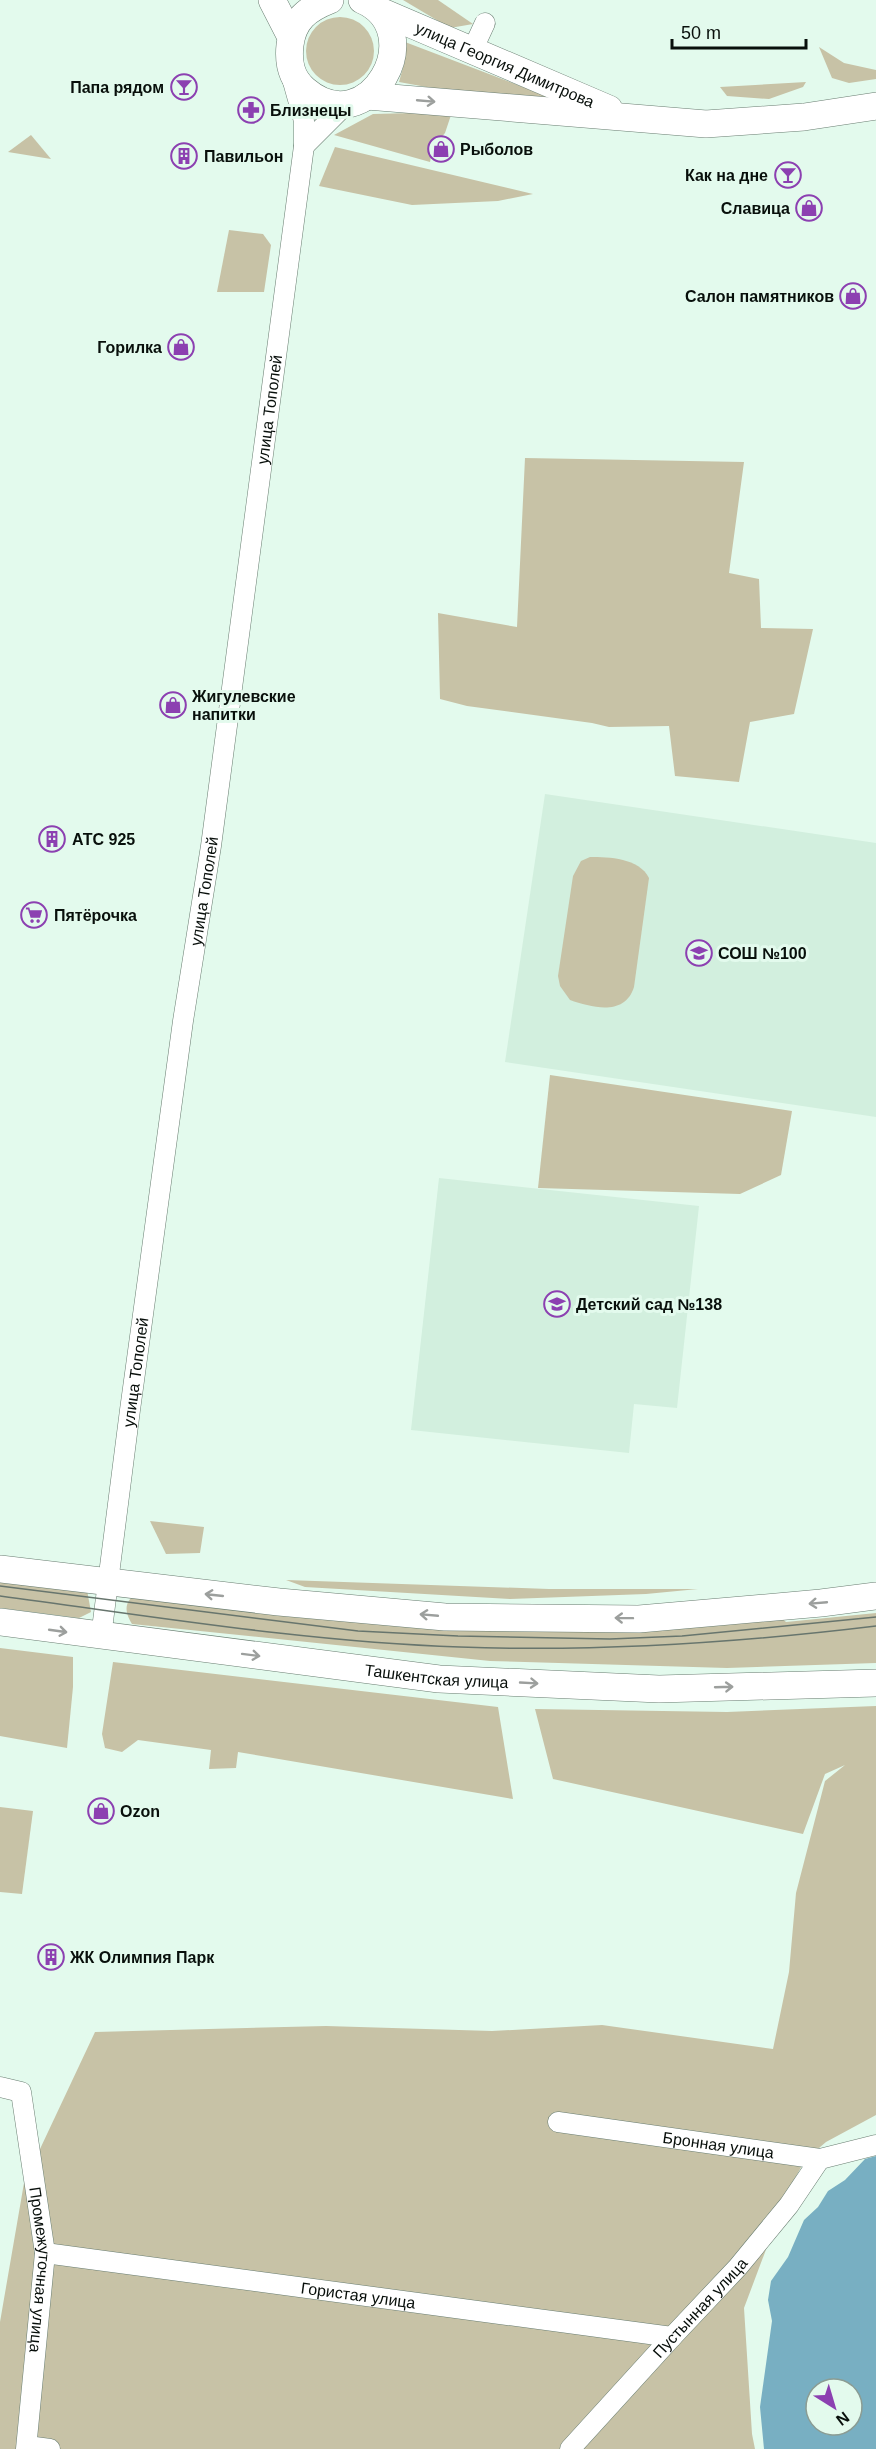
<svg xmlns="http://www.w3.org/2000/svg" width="876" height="2449" font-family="Arial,sans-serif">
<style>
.built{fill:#d2efde}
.green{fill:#c7c2a6}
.water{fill:#78afc2;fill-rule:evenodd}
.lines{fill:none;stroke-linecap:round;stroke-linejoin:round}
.minor-casing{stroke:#697d71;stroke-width:21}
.secondary-casing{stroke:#697d71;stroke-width:28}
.minor{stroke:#fff;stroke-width:20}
.secondary{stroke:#fff;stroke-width:27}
.tram{stroke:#67756d;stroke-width:1.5}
.oneway{stroke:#9c9f9d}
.labels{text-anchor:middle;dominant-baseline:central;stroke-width:6;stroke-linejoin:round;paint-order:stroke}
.street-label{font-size:16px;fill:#080f0b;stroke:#e3faed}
.poi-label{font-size:16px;font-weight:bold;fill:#080f0b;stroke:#e3faed;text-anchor:start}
</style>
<rect width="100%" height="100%" fill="#e3faed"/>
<g class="built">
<path d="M545,794L876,843V1117L505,1062Z"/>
<path d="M439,1178L699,1206L677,1408L634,1404L629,1453L411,1430Z"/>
</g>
<g class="green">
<path d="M403,0H438L473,24L450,28Z"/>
<circle cx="340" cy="51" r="34"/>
<path d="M405,42L581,109L579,115L399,82L405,60Z"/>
<path d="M819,47L844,63L876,70V79L849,83L832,78Z"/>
<path d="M806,82L803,87L769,99L727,96L720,87Z"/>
<path d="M452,112L445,133L433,147L430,162L334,135L373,114Z"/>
<path d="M31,135L51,159L8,152Z"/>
<path d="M335,147L533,194L498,201L412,205L319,186Z"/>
<path d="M229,230L263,234L271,245L264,292H217Z"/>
<path d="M525,458L744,462L729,573L759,579L761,628L813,629L794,714L750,722L739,782L675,776L669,726L609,727L592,723L467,706L440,699L438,613L517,627Z"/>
<path d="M590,857C609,857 639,858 649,878L634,987C625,1016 593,1008 570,1000L560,986L558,976L573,876L581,861Z"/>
<path d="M550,1075L792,1111L781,1175L740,1194L538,1188Z"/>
<path d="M150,1521L204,1527L200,1553L166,1554Z"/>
<path d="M0,1577L87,1590L91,1612L79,1618L0,1608Z"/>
<path d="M286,1580L549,1589H698L646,1594L510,1599L305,1587Z"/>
<path d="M141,1587L370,1615L777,1614L786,1622L876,1613V1663L727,1668L490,1661L132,1624C121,1605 128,1601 141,1587Z"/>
<path d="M0,1648L73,1657V1687L67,1748L0,1736Z"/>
<path d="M113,1662L498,1707L513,1799L238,1752L236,1768L209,1769L211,1750L138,1740L122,1752L105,1748L102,1734Z"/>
<path d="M876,1706V2115L826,2142L805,2160L788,2191L744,2308L752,2434L755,2449H0V2322L24,2183L95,2032L326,2026L492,2031L602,2025L773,2049L789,1972L796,1893L825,1781L845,1765L825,1774L803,1834L553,1779L535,1709L727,1712Z"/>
<path d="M0,1807L33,1811L22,1894L0,1892Z"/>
</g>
<path class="water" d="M876,2156V2449H764L760,2407L772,2321L768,2300L771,2281L788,2257L804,2220L818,2207L828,2191L845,2180L865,2159ZM816,2389H852V2425H816Z"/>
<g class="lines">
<g class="minor-casing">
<g id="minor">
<path d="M472,51L485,23"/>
<path d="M304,146L346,104"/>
<path id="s1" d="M101,1637L130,1410L183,1021L211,846L304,146V121L292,78"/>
<path id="s2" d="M0,2087L21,2092L45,2253L26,2449"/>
<path id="s3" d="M558,2122L820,2159L876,2145"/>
<path id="s4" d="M45,2253L672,2337"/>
<path d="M27,2446L50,2449"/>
<path id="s5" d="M570,2449L672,2337L738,2267L789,2205L820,2159"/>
</g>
</g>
<g class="secondary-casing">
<g id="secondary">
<path d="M272,0L291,37"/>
<path d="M330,0C307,9 293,20 290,45C288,63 291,78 305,90C369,145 432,30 362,0"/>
<path id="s6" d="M380,11L609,109"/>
<path d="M367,96L706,124L804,117L876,106"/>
<path d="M0,1569L279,1602L445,1617L639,1619L821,1603L876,1596"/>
<path id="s7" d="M0,1622L439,1679L659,1689L876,1683"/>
</g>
</g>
<use href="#minor" class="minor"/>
<use href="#secondary" class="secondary"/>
<g class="tram">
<path d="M0,1586L358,1631L458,1636L610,1639L682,1636L876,1617"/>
<path d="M0,1596C152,1616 306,1642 460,1647C600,1652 736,1643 876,1626"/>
</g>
</g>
<defs><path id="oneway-shaft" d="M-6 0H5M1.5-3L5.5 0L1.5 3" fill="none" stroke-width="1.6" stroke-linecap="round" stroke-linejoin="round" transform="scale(1.5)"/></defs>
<g class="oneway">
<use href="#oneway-shaft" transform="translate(426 101) rotate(5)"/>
<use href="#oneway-shaft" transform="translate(214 1595) rotate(-174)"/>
<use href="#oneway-shaft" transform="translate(818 1603) rotate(175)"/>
<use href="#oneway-shaft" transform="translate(429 1615) rotate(-175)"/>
<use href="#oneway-shaft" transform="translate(624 1618) rotate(-179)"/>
<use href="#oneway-shaft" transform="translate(58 1631) rotate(8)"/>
<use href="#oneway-shaft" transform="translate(251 1655) rotate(7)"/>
<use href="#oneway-shaft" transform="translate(529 1683) rotate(3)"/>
<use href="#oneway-shaft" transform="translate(724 1687) rotate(-2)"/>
</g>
<defs>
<g id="bar-ring" transform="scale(1.35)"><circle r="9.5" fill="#e3faed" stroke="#8c40b1" stroke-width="1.5"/><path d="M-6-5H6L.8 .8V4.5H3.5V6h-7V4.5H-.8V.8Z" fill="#8c40b1"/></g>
<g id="pharmacy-ring" transform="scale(1.35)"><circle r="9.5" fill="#e3faed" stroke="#8c40b1" stroke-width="1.5"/><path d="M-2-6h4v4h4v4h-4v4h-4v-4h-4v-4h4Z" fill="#8c40b1"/></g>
<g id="shop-ring" transform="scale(1.35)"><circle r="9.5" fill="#e3faed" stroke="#8c40b1" stroke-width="1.5"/><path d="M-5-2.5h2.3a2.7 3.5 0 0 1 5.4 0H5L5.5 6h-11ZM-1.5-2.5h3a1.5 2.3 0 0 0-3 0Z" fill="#8c40b1"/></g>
<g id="building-ring" transform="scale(1.35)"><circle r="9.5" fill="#e3faed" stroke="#8c40b1" stroke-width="1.5"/><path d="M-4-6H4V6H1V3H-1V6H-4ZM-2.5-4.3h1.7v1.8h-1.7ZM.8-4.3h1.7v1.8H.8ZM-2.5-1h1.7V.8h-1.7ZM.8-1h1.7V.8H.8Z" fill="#8c40b1"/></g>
<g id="supermarket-ring" transform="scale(1.35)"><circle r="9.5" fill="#e3faed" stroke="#8c40b1" stroke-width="1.5"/><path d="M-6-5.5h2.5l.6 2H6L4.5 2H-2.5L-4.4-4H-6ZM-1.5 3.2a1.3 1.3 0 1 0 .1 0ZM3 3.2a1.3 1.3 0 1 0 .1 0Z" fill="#8c40b1"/></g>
<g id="school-ring" transform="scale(1.35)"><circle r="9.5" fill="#e3faed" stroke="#8c40b1" stroke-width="1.5"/><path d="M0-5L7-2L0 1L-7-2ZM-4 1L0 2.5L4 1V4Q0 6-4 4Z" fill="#8c40b1"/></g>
</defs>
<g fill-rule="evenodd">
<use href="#bar-ring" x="184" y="87"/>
<use href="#pharmacy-ring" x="251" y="110"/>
<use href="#shop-ring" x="441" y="149"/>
<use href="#building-ring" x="184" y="156"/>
<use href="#bar-ring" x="788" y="175"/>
<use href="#shop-ring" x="809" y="208"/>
<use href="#shop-ring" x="853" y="296"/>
<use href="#shop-ring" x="181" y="347"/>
<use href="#shop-ring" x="173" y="705"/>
<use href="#building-ring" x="52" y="839"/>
<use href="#supermarket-ring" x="34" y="915"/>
<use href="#school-ring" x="699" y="953"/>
<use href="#school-ring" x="557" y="1304"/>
<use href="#shop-ring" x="101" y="1811"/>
<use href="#building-ring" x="51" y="1957"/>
</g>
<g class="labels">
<g class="street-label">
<text stroke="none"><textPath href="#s6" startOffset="136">улица Георгия Димитрова</textPath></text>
<text stroke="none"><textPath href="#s1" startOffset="1239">улица Тополей</textPath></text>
<text stroke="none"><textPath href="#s1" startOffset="753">улица Тополей</textPath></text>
<text stroke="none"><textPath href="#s1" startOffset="267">улица Тополей</textPath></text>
<text stroke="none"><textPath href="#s7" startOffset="440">Ташкентская улица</textPath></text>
<text stroke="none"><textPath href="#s3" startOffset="162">Бронная улица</textPath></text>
<text stroke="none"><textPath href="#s2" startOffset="201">Промежуточная улица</textPath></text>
<text stroke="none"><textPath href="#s4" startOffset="316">Гористая улица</textPath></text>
<text stroke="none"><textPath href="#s5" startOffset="192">Пустынная улица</textPath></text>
</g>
<g class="poi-label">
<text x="164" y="87" text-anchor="end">Папа рядом</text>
<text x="270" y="110">Близнецы</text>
<text x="460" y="149">Рыболов</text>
<text x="204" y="156">Павильон</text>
<text x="768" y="175" text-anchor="end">Как на дне</text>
<text x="790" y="208" text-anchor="end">Славица</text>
<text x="834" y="296" text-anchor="end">Салон памятников</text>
<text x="162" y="347" text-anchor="end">Горилка</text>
<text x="192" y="696">Жигулевские<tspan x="192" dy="18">напитки</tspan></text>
<text x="72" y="839">АТС 925</text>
<text x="54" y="915">Пятёрочка</text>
<text x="718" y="953">СОШ №100</text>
<text x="576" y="1304">Детский сад №138</text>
<text x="120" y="1811">Ozon</text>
<text x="70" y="1957">ЖК Олимпия Парк</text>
</g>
</g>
<g transform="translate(834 2407) rotate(143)"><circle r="28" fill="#e3faed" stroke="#8b9c93" stroke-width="1.5"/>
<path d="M0-4.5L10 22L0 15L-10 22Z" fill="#8c40b1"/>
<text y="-9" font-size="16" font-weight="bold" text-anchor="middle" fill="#080f0b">N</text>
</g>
<path d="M672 39v9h134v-9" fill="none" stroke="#080f0b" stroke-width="3"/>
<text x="681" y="39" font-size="18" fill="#080f0b" stroke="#e3faed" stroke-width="4.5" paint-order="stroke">50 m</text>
</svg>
